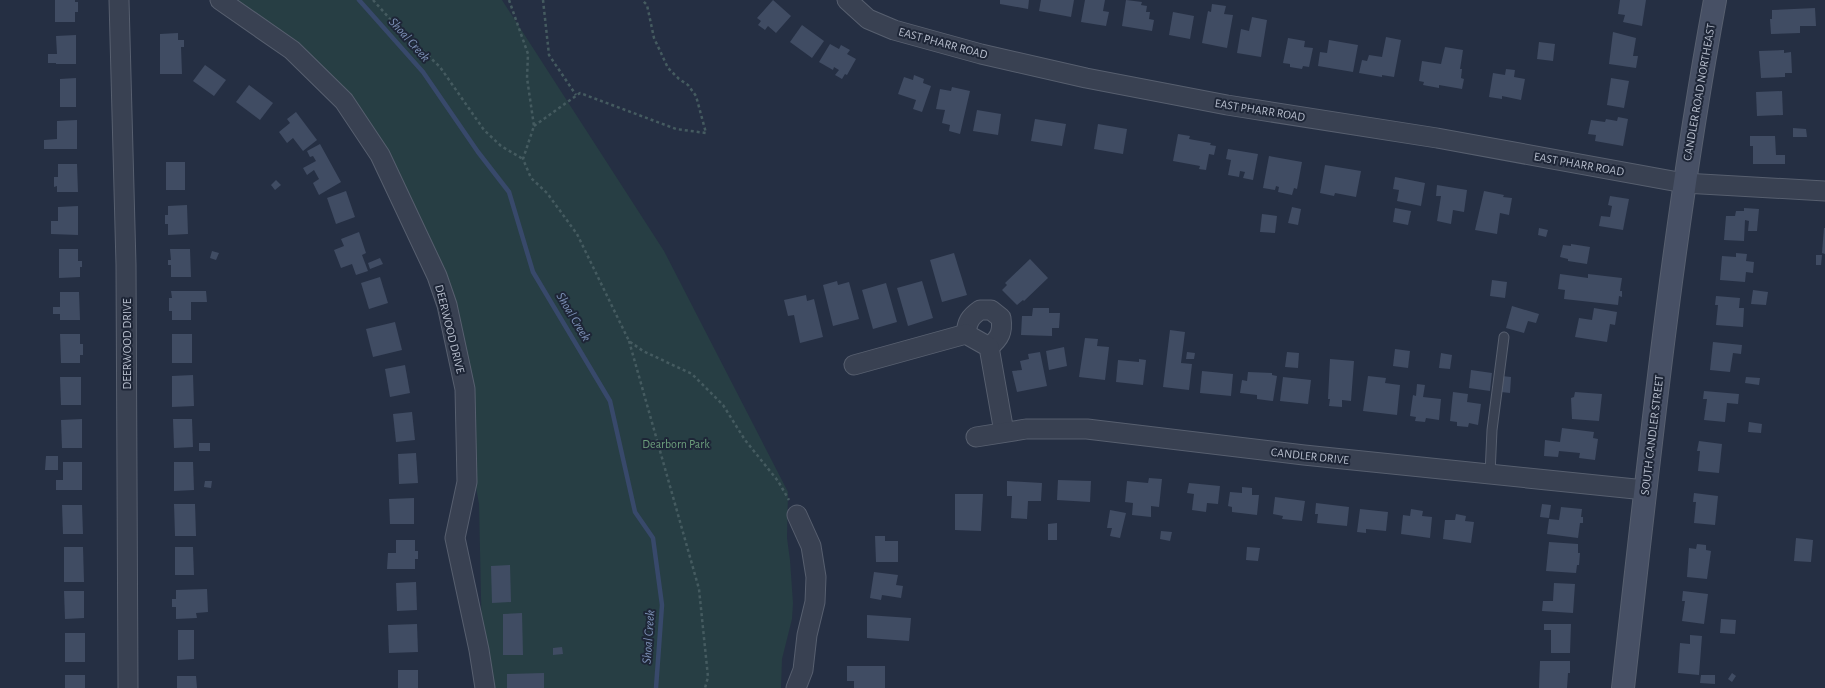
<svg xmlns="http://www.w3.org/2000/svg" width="1825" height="688" font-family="'Alegreya Sans',sans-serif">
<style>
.green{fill:#273e44}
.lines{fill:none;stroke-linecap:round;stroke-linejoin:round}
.stream{stroke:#38496b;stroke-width:4.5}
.building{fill:#404c63}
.lane-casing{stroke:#575f6f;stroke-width:11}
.street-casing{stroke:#575f6f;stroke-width:21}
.secondary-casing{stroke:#575f6f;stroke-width:24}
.path{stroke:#455b60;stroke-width:2.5;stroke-dasharray:3 3;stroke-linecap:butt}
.lane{stroke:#394152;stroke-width:9}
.street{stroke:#394152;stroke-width:19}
.secondary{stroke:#475065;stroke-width:22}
.labels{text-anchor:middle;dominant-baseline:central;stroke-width:4;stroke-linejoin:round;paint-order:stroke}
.street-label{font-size:12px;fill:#b6bdcc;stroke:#1e2637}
.park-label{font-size:12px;fill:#6c9e7c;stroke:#1e2637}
.water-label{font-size:13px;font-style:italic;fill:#7c8fb5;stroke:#1e2637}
</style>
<rect width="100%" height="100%" fill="#252f43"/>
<path class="green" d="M216,0H502L664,251L788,492L787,538L790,560L793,603L792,619L782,659L781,688H483L479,504L439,279L349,106Z"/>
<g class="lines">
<path class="stream" d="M359,0L423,72L478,152L509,192L533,272L610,401L635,512L653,538L662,605L656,688"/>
</g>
<g class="building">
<path d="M55,0H75V2H78V12H75V22H55Z"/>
<path d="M773,0L791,16L776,33L768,26L765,30L758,25L761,21L757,18Z"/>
<path d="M1000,0H1029L1028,9L1000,4Z"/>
<path d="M1041,0H1074L1071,17L1039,11Z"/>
<path d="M1085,0H1105L1103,11L1109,12L1106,26L1081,22Z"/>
<path d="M1126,0L1142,2L1141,5L1147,6L1146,12H1150L1149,19L1154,20L1152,31L1122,26Z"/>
<path d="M1620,0H1646L1642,26L1623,22L1625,15L1618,14Z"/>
<path d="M1212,4L1226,6L1224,14L1233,15L1227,48L1202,43L1208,11L1211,12Z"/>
<path d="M1815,8L1816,26H1800V33L1771,34L1770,19H1772V10Z"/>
<path d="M1173,12L1194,16L1190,39L1169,35Z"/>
<path d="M1252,17L1267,20L1261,57L1237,53L1241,29L1249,31Z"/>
<path d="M802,25L824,41L812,58L790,42Z"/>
<path d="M1613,32L1636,38L1633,56H1638L1636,68L1609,64Z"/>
<path d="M178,33V40H184V47H181L182,74H160V34Z"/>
<path d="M76,35V64H56V63H48V54H57L56,36Z"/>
<path d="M1386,37L1401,40L1394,77L1382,75V77L1359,73L1362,60L1367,61L1369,55L1382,57Z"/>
<path d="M1288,38L1305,41L1304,47L1313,48L1309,67L1303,66L1302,69L1290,67V64L1283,63Z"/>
<path d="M1329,40L1358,45L1353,72L1318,66L1320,52L1327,53Z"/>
<path d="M1539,42L1555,44L1553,61L1537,59Z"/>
<path d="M830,44L839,49L841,45L850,50L847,54L856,59L847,75L845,74L842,79L835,75L839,70L834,67L833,70L819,62Z"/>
<path d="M1445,47L1463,50L1460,69H1462L1461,78L1464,79L1462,89L1439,85V88L1423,85L1424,82L1419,81L1422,61L1441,64Z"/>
<path d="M1784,50V53L1791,52L1792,73H1785V77L1761,78L1759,51Z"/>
<path d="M205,65L226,80L214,96L193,81Z"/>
<path d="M1506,69L1515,70L1514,77L1525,79L1521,100L1502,96V99L1489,97L1493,73L1505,75Z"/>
<path d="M914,75L924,79L923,83L931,86L922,112L913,109L916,100L898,94L904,77L913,80Z"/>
<path d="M76,78V107H60V79Z"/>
<path d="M1611,78L1629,81L1624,108L1607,105Z"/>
<path d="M249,85L273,103L260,120L236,102Z"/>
<path d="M952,87L970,91L960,134L949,131L950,125L942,123L945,110L936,109L940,89L951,91Z"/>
<path d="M1782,91L1783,115L1757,116L1756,92Z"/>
<path d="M977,110L1001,114L998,135L973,131Z"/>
<path d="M296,112L317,140L303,151L293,138L287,143L279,132L290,123L287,119Z"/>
<path d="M1618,117L1628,119L1623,146L1595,141L1596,135L1588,134L1591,120L1605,122L1606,119L1617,121Z"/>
<path d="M1035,119L1066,124L1062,146L1031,141Z"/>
<path d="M77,120V149H44V140L57,139V121Z"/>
<path d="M1098,124L1127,129L1123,154L1094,149Z"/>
<path d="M1793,128L1806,129L1807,137H1793Z"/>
<path d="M1178,134L1190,136L1189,139L1211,143L1210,145L1216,146L1214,155L1209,154L1206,170L1199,169L1200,166L1173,161Z"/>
<path d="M1750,136H1775L1776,155H1785V164H1753V146H1750Z"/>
<path d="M320,144L341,182L319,195L313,183L319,179L314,170L307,175L303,168L316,161L313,156L310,157L307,151Z"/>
<path d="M1228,149L1258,154L1253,180L1243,178L1245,172L1240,171L1239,177L1228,175L1231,160L1226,159Z"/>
<path d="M1269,156L1302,162L1297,189L1294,188L1292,195L1278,192L1279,187L1276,186L1275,190L1263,188Z"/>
<rect x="166" y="162" width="19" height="28"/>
<path d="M58,164H77L78,192H57V186L54,187V177H58Z"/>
<path d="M1325,165L1361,171L1356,197L1335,193L1334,196L1320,193Z"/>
<path d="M1395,177L1425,183L1421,206L1397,201L1399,190L1393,189Z"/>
<path d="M276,180L281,185L275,190L271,185Z"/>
<path d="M1437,185L1467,190L1464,212L1453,210L1451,224L1437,221L1441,196H1436Z"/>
<path d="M346,191L355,217L336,224L327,198Z"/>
<path d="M1484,191L1504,195L1503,197L1512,198L1509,215L1500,213L1497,234L1475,230Z"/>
<path d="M1610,196L1629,199L1623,230L1599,226L1601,216L1610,217L1612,206L1608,205Z"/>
<path d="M187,205L188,234L168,235V224H165V215H168V206Z"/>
<path d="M78,206V235L51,234V221H58V207Z"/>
<path d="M1292,207L1301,209L1298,225L1288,223Z"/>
<path d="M1395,208L1411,211L1408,225L1393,222Z"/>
<path d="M1744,208L1759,209L1757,231H1748L1749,221L1745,220L1744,241L1724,240L1726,216H1735L1736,211H1744Z"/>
<path d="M1262,214L1277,216L1275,233L1260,232Z"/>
<path d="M1539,228L1548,230L1546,237L1538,235Z"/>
<path d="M1824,228H1825V254L1822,253Z"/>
<path d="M359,232L366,253L362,255L368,271L356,275L352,264L341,268L334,250L344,246L341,239Z"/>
<path d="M1571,244L1590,247L1587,264L1568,261V259L1560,257L1563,245L1571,246Z"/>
<path d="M59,249H78V261H82V267H80V277L59,278Z"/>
<path d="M170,249H190L191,277H171V265H168V260H171Z"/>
<path d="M212,251L219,253L216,260L210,258Z"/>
<path d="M954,253L967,295L942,302L930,260Z"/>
<path d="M1736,253L1747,254L1746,261L1754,262L1753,273L1746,272L1745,282L1720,280L1722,256L1736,257Z"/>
<path d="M1816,255H1822L1821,265H1816Z"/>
<path d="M380,258L383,264L370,269L368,263Z"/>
<path d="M1030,259L1048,278L1024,301L1023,300L1017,305L1002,290L1007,285L1005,283Z"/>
<path d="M1560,274L1588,278V274L1622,278L1620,291H1622V297L1619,296L1618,305L1564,299L1565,290L1558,289Z"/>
<path d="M380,277L388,303L369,309L361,283Z"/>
<path d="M1492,280L1507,282L1505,298L1490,296Z"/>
<path d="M837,281L838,285L849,282L859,319L833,326L823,285Z"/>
<path d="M922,281L933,318L908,326L897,288Z"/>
<path d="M886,283L897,322L873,329L862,290Z"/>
<path d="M1753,290L1768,292L1766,305L1751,304Z"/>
<path d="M171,291H206L207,302H191V320H172V311H169V298H172Z"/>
<path d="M60,292H79L80,320H60V314H53V307H60Z"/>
<path d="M806,295L807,301L814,299L823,337L800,343L794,315L788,316L784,300Z"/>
<path d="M1716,296L1740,298L1739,308H1744L1743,327L1716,325L1718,305H1715Z"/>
<path d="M1512,306L1539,314L1536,323L1528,321L1524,333L1506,328Z"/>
<path d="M1033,308H1049V313H1060L1059,328H1052V336L1021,335L1022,316H1032Z"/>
<path d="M1594,308L1617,312L1615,325L1610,324L1607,342L1575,337L1579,318L1592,320Z"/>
<path d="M395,322L402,350L373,357L366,329Z"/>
<path d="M1170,330L1185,332L1181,363L1192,364L1189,390L1163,387Z"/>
<path d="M60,334H80V344H83V355H80V363H61Z"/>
<rect x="172" y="334" width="20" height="29"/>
<path d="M1085,338L1098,339L1097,346L1109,347L1105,380L1079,377Z"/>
<path d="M1713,342L1742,345L1741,354L1733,353L1730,372L1710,370Z"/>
<path d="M1064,347L1067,366L1049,370L1046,351Z"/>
<path d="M1395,349L1410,351L1408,368L1393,366Z"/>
<path d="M1040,352L1047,386L1017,392L1012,371L1022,370L1020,361L1029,359L1028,354Z"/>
<path d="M1187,352L1195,353L1194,359H1186Z"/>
<path d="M1287,352L1299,353L1298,368L1285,367Z"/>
<path d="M1441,353L1452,355L1450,369L1439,368Z"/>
<path d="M1139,359L1146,360L1143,385L1116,382L1118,360L1139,362Z"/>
<path d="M1330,359L1354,361L1351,401L1342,400V407L1329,406L1330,399H1328Z"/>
<path d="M405,365L410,393L390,397L385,369Z"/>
<path d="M1471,370L1492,373L1490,391L1469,388Z"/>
<path d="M1202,371L1233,374L1231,396L1200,393Z"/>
<path d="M1248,372L1272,373V375L1277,376L1273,401L1257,399V395L1240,393L1242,380L1247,381Z"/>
<path d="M193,375L194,406L172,407V376Z"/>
<path d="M1368,376L1386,378L1385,383L1400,385L1397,415L1363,411Z"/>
<path d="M1502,376L1511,377L1510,393L1501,392Z"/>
<path d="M60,377H81V405H61Z"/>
<path d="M1283,377L1311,380L1308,404L1280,401Z"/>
<path d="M1746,377L1760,378L1759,385L1745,383Z"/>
<path d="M1417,384L1425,385L1423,397L1441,399L1439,420L1426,418L1425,422L1415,421L1416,417L1410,416L1413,395L1416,396Z"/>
<path d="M1704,391L1739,394L1738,404L1727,403L1725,422L1704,420L1707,399H1703Z"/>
<path d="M1453,392L1468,394L1467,402L1481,404L1478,425L1469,423L1468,427L1457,426V422L1450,421Z"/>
<path d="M1575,392L1602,394L1599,421L1572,419L1571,398L1574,397Z"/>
<path d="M412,412L415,440L396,442L393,414Z"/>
<path d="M82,419V448H62L61,420Z"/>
<path d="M173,419H192L193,447L174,448Z"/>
<path d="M1749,422L1762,424L1761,433L1748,432Z"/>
<path d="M1562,428L1594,432L1593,438L1598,439L1595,460L1579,458L1580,453L1559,451L1558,457L1544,456L1545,440L1560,442Z"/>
<path d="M1699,441L1722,444L1719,473L1698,471L1700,451H1697Z"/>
<rect x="199" y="443" width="11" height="8"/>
<path d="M416,453L418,483L399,484L398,454Z"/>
<path d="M46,456H58V470H45Z"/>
<path d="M63,462H82V490H56V480H63Z"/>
<path d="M174,462H193L194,490L174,491Z"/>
<path d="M1149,478L1162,479L1159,507L1151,506V517L1132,515L1133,503L1125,502L1127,481L1148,483Z"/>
<path d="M1058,480L1091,481L1090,502L1057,500Z"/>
<path d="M205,481H212L211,488L204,487Z"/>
<path d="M1007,481L1042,483L1041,501H1028L1027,519L1011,518L1012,496H1007Z"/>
<path d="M1189,483L1220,486L1218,504L1207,503L1206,512L1192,510L1194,494L1187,493Z"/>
<path d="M1242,487L1252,488V495H1259L1257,515L1232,512V507L1228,506L1230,492L1242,493Z"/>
<path d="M1694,493L1718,496L1715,525L1694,523L1696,502H1693Z"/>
<path d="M955,494H983L981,531L955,530Z"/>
<path d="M1275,497L1305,501L1302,521L1282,519L1283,516L1273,514Z"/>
<path d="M414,498V524H390L389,499Z"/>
<path d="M1316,503L1349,507L1347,526L1317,523L1318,514H1315Z"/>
<path d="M174,504H195L196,536H175Z"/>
<path d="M1542,504L1551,505L1549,518L1540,517Z"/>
<path d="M62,505H82L83,534H63Z"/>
<path d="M1561,507L1582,509L1581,517H1583V523H1580L1578,538L1547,534L1549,519L1559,520Z"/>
<path d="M1360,509L1388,512L1386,531L1366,529V533L1357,532Z"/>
<path d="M1411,509L1423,511L1422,516L1432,517L1430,538L1401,534L1403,515L1410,516Z"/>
<path d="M1110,510L1126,513L1120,538L1110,536L1112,528H1107Z"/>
<path d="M1456,514L1466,516L1465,521L1474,522L1471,543L1443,539L1445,520H1455Z"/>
<path d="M1057,523V540H1048V524Z"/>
<path d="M1161,531L1172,532L1170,541L1160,539Z"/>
<path d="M875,536H885V541H898V562H876Z"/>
<path d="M1796,538L1813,540L1811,562L1794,561Z"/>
<path d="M396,540H415V551H418V559H415V569H387L388,553H396Z"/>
<path d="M1549,542L1578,544V553H1580L1579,565H1577L1576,573L1546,571Z"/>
<path d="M1697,544L1706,545V550L1711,551L1707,579L1687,577L1689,548L1696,549Z"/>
<path d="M64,547H83L84,582H64Z"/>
<path d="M175,547H193L194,575H175Z"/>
<path d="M1247,547L1260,548L1258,561L1246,560Z"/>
<path d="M510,565L511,602L492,603L491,566Z"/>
<path d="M874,572L898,575L896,585L903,586L901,598L882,595L881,600L870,598Z"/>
<path d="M416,582L417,610L397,611L396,583Z"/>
<path d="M1554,583L1575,584L1573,613L1542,611L1543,601H1553Z"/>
<path d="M207,589L208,612L196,613L197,618L176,619V607H172V599H176V590Z"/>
<path d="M64,591H84V618L65,619Z"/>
<path d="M1683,591L1708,594L1704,624L1682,621L1685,601H1682Z"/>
<path d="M522,613L523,655H503V614Z"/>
<path d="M867,615L911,618L909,641L867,638Z"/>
<path d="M1721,619L1736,620L1735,634L1720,633Z"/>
<path d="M417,624L418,652L389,653L388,625Z"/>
<path d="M1544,624H1571L1570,653H1551V630H1544Z"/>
<path d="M178,630H194V659L178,660Z"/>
<rect x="65" y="633" width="20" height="29"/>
<path d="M1690,635L1702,636L1699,675L1678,673L1680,643L1690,644Z"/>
<path d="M562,647L563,654L553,655V648Z"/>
<path d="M1540,661H1570V673H1568L1567,688H1539Z"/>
<path d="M847,666H885V688H854V681H847Z"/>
<rect x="398" y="670" width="20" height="18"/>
<path d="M544,673V688H507V674Z"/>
<path d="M1732,673L1736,676L1732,682L1728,679Z"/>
<rect x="65" y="675" width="20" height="13"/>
<path d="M1701,675H1715V684L1700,683Z"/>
<path d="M177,676H196L197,688H177Z"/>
</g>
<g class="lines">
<g class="lane-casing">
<path id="lane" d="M1490,474L1492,430L1504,337"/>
</g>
<g class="street-casing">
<g id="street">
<path d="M119,0L126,265L128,688"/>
<path d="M220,0L292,50L344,101L380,155L437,276L447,305L465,389L467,482L455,538L479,650L485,688"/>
<path d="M847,0L868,19L894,30L981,54L1086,78L1227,105L1437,138L1684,183L1825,191"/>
<path d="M966,334C967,322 970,317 980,310H991L1001,318C1003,332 1000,338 989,347"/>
<path d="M854,365L966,334L989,347L1004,432"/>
<path d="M976,437L1026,429H1087L1304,455L1645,490"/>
<path d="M796,688L803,670L807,635L815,602L816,577L811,546L797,515"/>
</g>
</g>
<g class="secondary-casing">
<path id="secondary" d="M1623,688C1649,458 1673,228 1715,0"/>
</g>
<g class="path">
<path d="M373,0L390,19L440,67L484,130L501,146L523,159"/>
<path d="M509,0L528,54L527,78L534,126L523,159L531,178L547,193L577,234L629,341L643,351L692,374L723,405L745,440L778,481L789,500"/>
<path d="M543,0L549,55L576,95"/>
<path d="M534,126L580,93L676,129L706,133L696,96L688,85L679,79L668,68L654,38L647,5L642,0"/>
<path d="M629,341L699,589L708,677L705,688"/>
</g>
<use href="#lane" class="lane"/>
<use href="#street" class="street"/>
<use href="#secondary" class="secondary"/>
</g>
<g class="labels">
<g class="street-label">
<text transform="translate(943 43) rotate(15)">EAST PHARR ROAD</text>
<text transform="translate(1699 92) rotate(-80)">CANDLER ROAD NORTHEAST</text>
<text transform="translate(1260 110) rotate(9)">EAST PHARR ROAD</text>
<text transform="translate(1579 164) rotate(10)">EAST PHARR ROAD</text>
<text transform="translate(450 329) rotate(76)">DEERWOOD DRIVE</text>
<text transform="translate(127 344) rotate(-90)">DEERWOOD DRIVE</text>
<text transform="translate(1652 435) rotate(-83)">SOUTH CANDLER STREET</text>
<text transform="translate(1310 456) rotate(6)">CANDLER DRIVE</text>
</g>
<g class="park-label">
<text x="676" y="444">Dearborn Park</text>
</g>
<g class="water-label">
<text transform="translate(409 40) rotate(48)">Shoal Creek</text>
<text transform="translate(573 317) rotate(59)">Shoal Creek</text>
<text transform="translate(649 637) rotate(-86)">Shoal Creek</text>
</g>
</g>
</svg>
